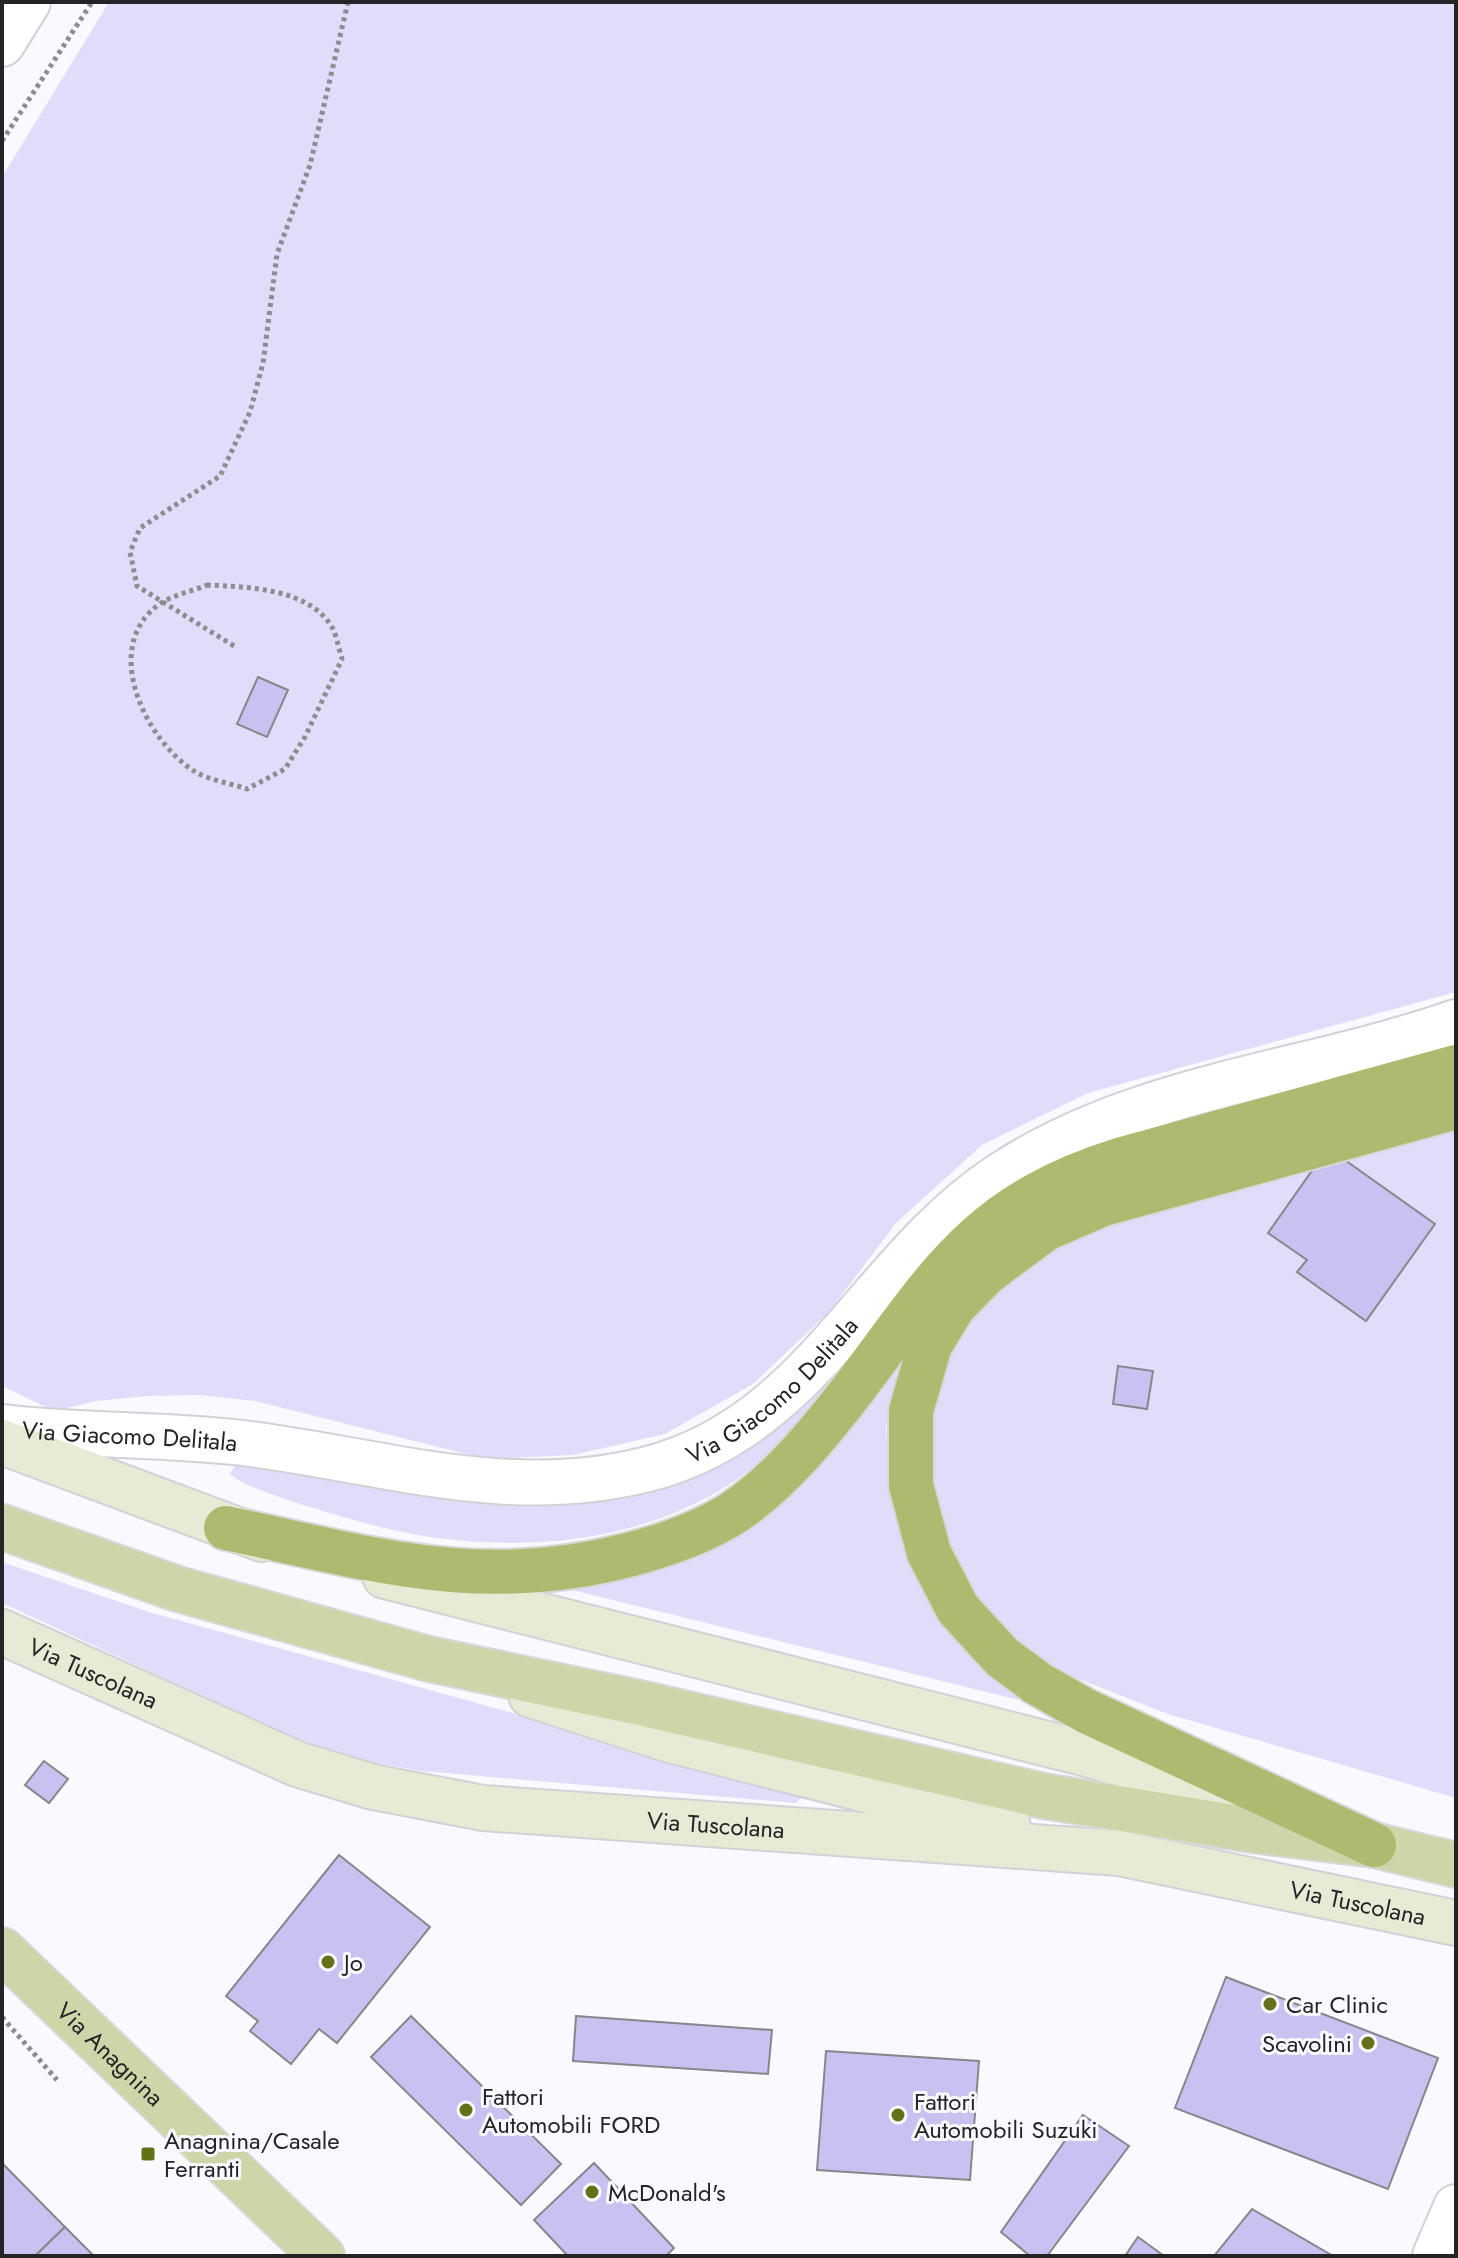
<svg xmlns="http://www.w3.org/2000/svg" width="1458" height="2258" font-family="Jost,sans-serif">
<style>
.green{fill:#e0ddfa}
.building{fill:#c8c2f1;stroke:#86868b;stroke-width:2}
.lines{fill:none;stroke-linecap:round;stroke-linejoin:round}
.minor-casing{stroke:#d2d1d6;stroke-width:48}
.tertiary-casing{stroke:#d2d1d6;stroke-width:48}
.secondary-casing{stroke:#d2d1d6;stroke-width:48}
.primary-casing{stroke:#d8d8d8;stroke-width:48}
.motorway-casing{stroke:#d8d8d8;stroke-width:48}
.path{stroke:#8d8c90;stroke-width:5;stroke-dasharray:4 4;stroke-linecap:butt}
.minor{stroke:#fff;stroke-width:44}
.tertiary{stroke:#fff;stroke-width:44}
.secondary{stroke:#e7ead4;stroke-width:44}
.primary{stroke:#ced6a9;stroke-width:44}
.motorway{stroke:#aeba6f;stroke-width:44}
.poi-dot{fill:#657019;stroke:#faf9ff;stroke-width:3}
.labels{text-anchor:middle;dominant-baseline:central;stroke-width:6;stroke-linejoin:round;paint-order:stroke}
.street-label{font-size:24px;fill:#242426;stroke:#faf9ff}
.poi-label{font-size:24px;fill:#242426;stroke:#faf9ff;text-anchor:start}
</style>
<rect width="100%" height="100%" fill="#faf9ff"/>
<g class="green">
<path d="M109,2H1456V992L1088,1093L982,1145L896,1223L829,1312L753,1384L665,1434L573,1455L486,1459L255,1401L200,1395L148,1396L96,1401L54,1411L2,1386V177Z"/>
<path d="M1456,1112V1798L1168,1714L1066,1674L1035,1654L1010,1637L968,1590L947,1543L932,1482L928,1427L957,1328L1024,1254L1374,1133Z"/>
<path d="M913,1265C871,1327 830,1392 778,1445C674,1549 507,1560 372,1525C346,1518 244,1490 230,1474L236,1464L660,1476Z"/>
<path d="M900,1354L886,1429L891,1498L906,1555L922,1586L1023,1692L1019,1700L564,1588L644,1563Z"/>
<path d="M2,1562L149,1612L794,1791L801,1798L796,1803L421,1771L376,1763L333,1752L268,1726L2,1603Z"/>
</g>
<g class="building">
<path d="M258,677L288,690L267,737L237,724Z"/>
<path d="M1328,1148L1435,1224L1366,1321L1297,1272L1307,1260L1268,1233Z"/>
<path d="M1118,1366L1153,1371L1147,1409L1113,1404Z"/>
<path d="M44,1761L68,1779L49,1803L25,1785Z"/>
<path d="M339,1855L430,1927L337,2043L319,2029L291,2064L250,2031L258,2021L226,1996Z"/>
<path d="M1226,1977L1438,2058L1388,2189L1175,2108Z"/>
<path d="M411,2016L561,2164L521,2205L371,2057Z"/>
<path d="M576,2016L772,2030L768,2074L573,2061Z"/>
<path d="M826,2051L979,2061L970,2180L817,2170Z"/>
<path d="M1083,2115L1129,2146L1047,2256H1030L1001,2232Z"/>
<path d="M2,2163L65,2227L35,2256H2Z"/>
<path d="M594,2163L674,2248L666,2256H568L534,2220Z"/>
<path d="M1252,2209L1333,2256H1214Z"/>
<path d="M65,2227L94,2256H35Z"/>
<path d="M1138,2237L1164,2256H1125Z"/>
</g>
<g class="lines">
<g class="minor-casing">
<g id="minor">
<path id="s1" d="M2,1427C82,1436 163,1434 243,1443C382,1460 507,1505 648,1469C814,1426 868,1262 1001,1175C1138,1085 1304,1075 1456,1022"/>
</g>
</g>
<g class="tertiary-casing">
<g id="tertiary">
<path d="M2,44L28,2"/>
<path d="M1435,2256L1456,2207"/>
</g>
</g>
<g class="secondary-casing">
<g id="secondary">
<path d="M2,1442L262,1539"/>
<path d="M385,1576L1091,1755L1232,1796"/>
<path id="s2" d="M2,1632L297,1764L373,1787L483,1808L1119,1853L1456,1923"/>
<path d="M531,1695L670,1740L1008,1826"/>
</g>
</g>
<g class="primary-casing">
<g id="primary">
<path d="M2,1527L178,1589L429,1659L640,1703L1044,1796L1252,1830L1374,1845L1456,1865"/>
<path id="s3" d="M2,1950L322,2256"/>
</g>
</g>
<g class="motorway-casing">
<g id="motorway">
<path d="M226,1528C372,1559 482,1594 632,1554C666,1545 703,1532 733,1513C780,1482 821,1431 855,1387C939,1275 977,1205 1119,1160L1456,1067"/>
<path d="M1374,1845L1086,1711L1037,1683L1002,1657L958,1609L929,1553L911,1485V1411L930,1345L953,1307L986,1273L1045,1229L1103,1204L1456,1107"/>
</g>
</g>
<g class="path">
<path d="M2,141L92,2"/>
<path d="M207,585C247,587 311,588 333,629C337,638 339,649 342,659L305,737L285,769L247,789C230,783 208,780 194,771C145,740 99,645 161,603C173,595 193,591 207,585Z"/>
<path d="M234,646L137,586L130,552L140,528L220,476L250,412L263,363L277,254L310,165L348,2"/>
<path d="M2,2017L57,2080"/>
</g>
<use href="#minor" class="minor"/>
<use href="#tertiary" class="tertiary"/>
<use href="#secondary" class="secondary"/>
<use href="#primary" class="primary"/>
<use href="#motorway" class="motorway"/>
</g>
<g class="poi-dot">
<circle cx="328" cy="1962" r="8"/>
<circle cx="1270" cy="2004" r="8"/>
<circle cx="1368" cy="2043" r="8"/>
<circle cx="466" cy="2110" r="8"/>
<circle cx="898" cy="2115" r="8"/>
<rect x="140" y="2146" width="16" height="16" rx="4"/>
<circle cx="592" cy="2192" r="8"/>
</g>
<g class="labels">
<g class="street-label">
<text stroke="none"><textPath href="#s1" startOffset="800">Via Giacomo Delitala</textPath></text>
<text stroke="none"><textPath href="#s1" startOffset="128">Via Giacomo Delitala</textPath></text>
<text stroke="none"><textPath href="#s2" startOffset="100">Via Tuscolana</textPath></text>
<text stroke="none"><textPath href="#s2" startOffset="748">Via Tuscolana</textPath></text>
<text stroke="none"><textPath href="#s2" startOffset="1396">Via Tuscolana</textPath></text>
<text stroke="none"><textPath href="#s3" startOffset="150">Via Anagnina</textPath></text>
</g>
<g class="poi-label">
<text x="344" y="1962">Jo</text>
<text x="1286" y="2004">Car Clinic</text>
<text x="1352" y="2043" text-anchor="end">Scavolini</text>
<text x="482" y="2096">Fattori<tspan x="482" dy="28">Automobili FORD</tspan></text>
<text x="914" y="2101">Fattori<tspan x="914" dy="28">Automobili Suzuki</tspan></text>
<text x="164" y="2140">Anagnina/Casale<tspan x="164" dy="28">Ferranti</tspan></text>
<text x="608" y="2192">McDonald's</text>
</g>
</g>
<rect width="1458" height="2258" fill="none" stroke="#242426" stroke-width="8"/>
</svg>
